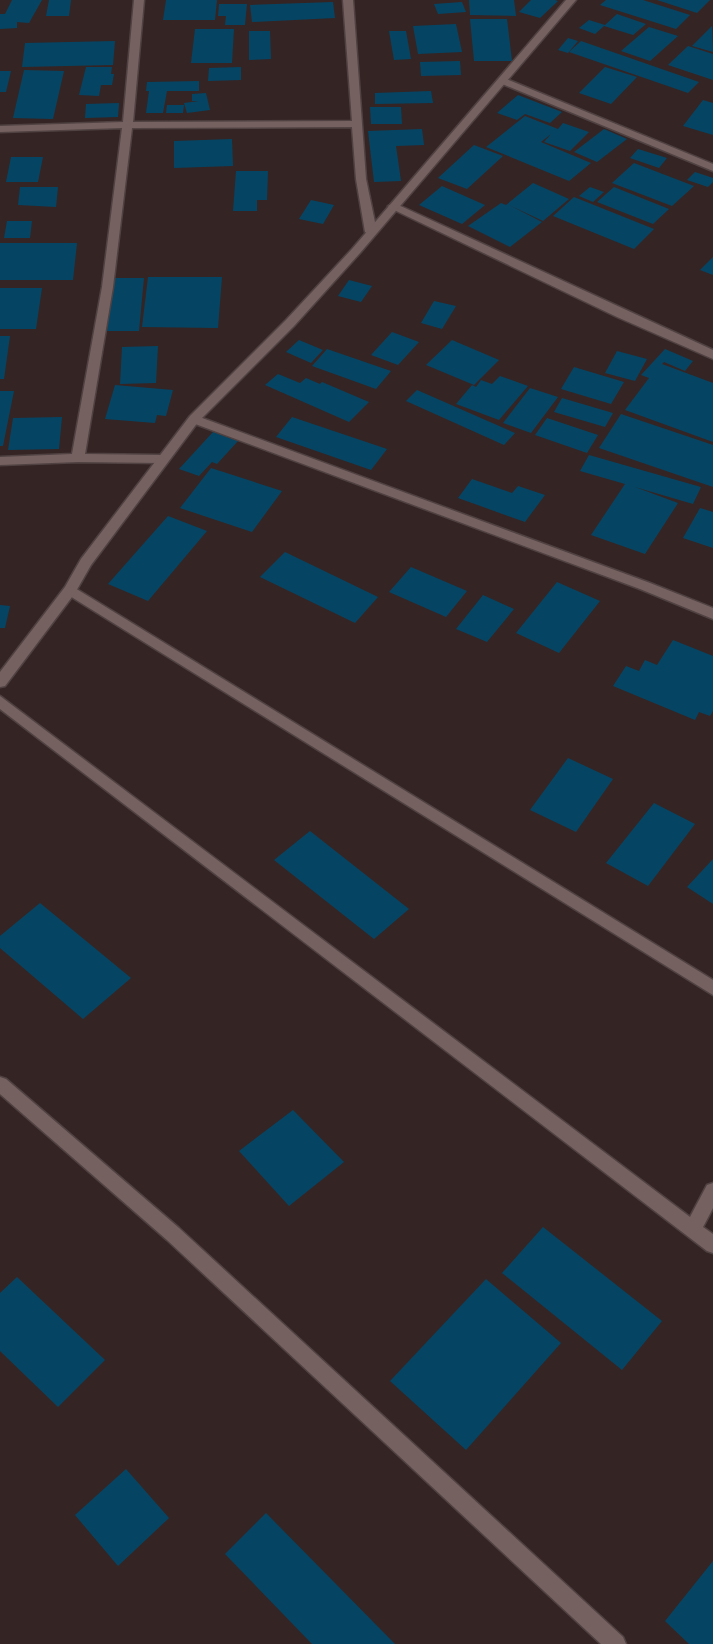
<svg xmlns="http://www.w3.org/2000/svg" width="713" height="1644" font-family="'Exo 2',sans-serif">
<style>
.building{fill:#054563}
.lines{fill:none;stroke-linecap:round;stroke-linejoin:round}
.minor-casing{stroke:#504242;stroke-width:3}
.tertiary-casing{stroke:#504242;stroke-width:3}
.minor{fill:#756160;fill-rule:evenodd}
.tertiary{fill:#756160;fill-rule:evenodd}
</style>
<rect width="100%" height="100%" fill="#352424"/>
<g class="building">
<path d="M12,0H42L29,23L17,22V28L0,29V14H5Z"/>
<path d="M49,0H71L69,16H46Z"/>
<path d="M166,0H217L215,20H163Z"/>
<path d="M469,0H514L516,16L470,15Z"/>
<path d="M531,0H555L558,1L540,18L519,12Z"/>
<path d="M606,0H643L690,15L676,29L600,5Z"/>
<path d="M657,0H710L697,13Z"/>
<path d="M333,2L335,18L252,22L250,5Z"/>
<path d="M462,2L466,12L438,14L434,4Z"/>
<path d="M219,4H247L245,25H225L226,16H218Z"/>
<path d="M617,14L646,24L633,35L604,26L595,34L579,28L589,20L605,25Z"/>
<path d="M470,19H507L512,61H474Z"/>
<path d="M456,24L462,52L418,54L413,26Z"/>
<path d="M712,26L713,52L692,46Z"/>
<path d="M649,27L678,36L650,61L621,51Z"/>
<path d="M195,29H234L232,63H191Z"/>
<path d="M249,31H270L271,59L249,60Z"/>
<path d="M389,31H406L411,59L394,60Z"/>
<path d="M568,38L578,41L568,53L558,50Z"/>
<path d="M115,41L113,65L22,67L25,43Z"/>
<path d="M581,41L699,82L688,93L569,52Z"/>
<path d="M688,46L713,54V80L668,65Z"/>
<path d="M460,61L461,75L421,76L420,62Z"/>
<path d="M86,67H112L111,74H114L112,85H101L99,96L79,95Z"/>
<path d="M241,67V80L208,81L209,68Z"/>
<path d="M605,67L637,77L611,104L579,93Z"/>
<path d="M24,70L64,71L53,119L13,118Z"/>
<path d="M0,71H11L6,92H0Z"/>
<path d="M199,81V91H167L163,113H146L149,91H146L147,82Z"/>
<path d="M431,91L433,103L375,104V93Z"/>
<path d="M206,93L210,110L187,113L184,103L199,101H192V94Z"/>
<path d="M518,95L562,112L550,123L525,114L517,120L497,113Z"/>
<path d="M703,100L713,103V135L683,126Z"/>
<path d="M119,103L118,117L85,118L86,104Z"/>
<path d="M167,105H184L183,113H166Z"/>
<path d="M370,107H401L402,124H371Z"/>
<path d="M525,116L558,129L563,123L589,132L570,151L544,142L551,134L541,142L591,163L569,181L486,147Z"/>
<path d="M422,129L424,145L396,146L401,181L374,182L368,131Z"/>
<path d="M604,129L627,139L597,162L574,152Z"/>
<path d="M232,139L233,166L174,168V141Z"/>
<path d="M474,145L503,156L467,189L438,178Z"/>
<path d="M638,149L667,158L659,168L630,158Z"/>
<path d="M11,157H43L38,182H6Z"/>
<path d="M634,163L694,186L672,206L612,183Z"/>
<path d="M236,171H268L267,200H257V211H233Z"/>
<path d="M695,172L713,178V182L708,187L687,180Z"/>
<path d="M533,183L569,199L543,221L509,205L542,222L510,247L468,226L501,203L506,205Z"/>
<path d="M442,186L485,205L462,224L419,205Z"/>
<path d="M20,187H58L56,207L18,205Z"/>
<path d="M590,187L604,192L593,202L579,196Z"/>
<path d="M614,187L669,209L653,224L597,202Z"/>
<path d="M574,197L654,229L634,249L553,216Z"/>
<path d="M311,200L334,205L323,224L299,219Z"/>
<path d="M7,221H32L30,238H4Z"/>
<path d="M0,243H77L73,280H0Z"/>
<path d="M713,257V275L700,270Z"/>
<path d="M148,277H222L218,328L142,327Z"/>
<path d="M113,278H144L139,331H107Z"/>
<path d="M349,280L372,286L361,302L338,296Z"/>
<path d="M0,288H42L36,329H0Z"/>
<path d="M434,301L456,306L442,329L421,323Z"/>
<path d="M392,332L419,342L398,365L371,355Z"/>
<path d="M0,336H10L4,379H0Z"/>
<path d="M299,340L323,350L311,363L286,352Z"/>
<path d="M452,340L499,360L474,385L426,365Z"/>
<path d="M158,346L156,383L120,384L122,347Z"/>
<path d="M327,349L391,371L376,389L312,366Z"/>
<path d="M665,349L693,361L685,371L664,362L662,364L713,383V442L625,410L649,378L641,375Z"/>
<path d="M617,351L647,359L635,381L605,373Z"/>
<path d="M574,367L624,382L611,404L561,389Z"/>
<path d="M278,374L300,383L306,378L320,384L322,382L369,402L349,422L265,385Z"/>
<path d="M500,376L528,386L499,420L456,404L472,385L476,387L481,380L492,384Z"/>
<path d="M115,385L173,390L166,416L157,415L155,423L105,419Z"/>
<path d="M530,388L558,397L531,433L503,423Z"/>
<path d="M417,390L515,433L504,445L406,401Z"/>
<path d="M0,391H14L3,446H0Z"/>
<path d="M562,398L613,413L605,427L554,412Z"/>
<path d="M621,414L713,445V487L599,448Z"/>
<path d="M62,417L59,449L8,450L13,418Z"/>
<path d="M292,417L387,449L371,470L276,437Z"/>
<path d="M547,418L598,435L587,453L535,435Z"/>
<path d="M213,432L238,441L217,464L212,462L199,476L179,469Z"/>
<path d="M589,455L701,487L693,504L635,487L678,503L645,554L591,535L625,484L580,471Z"/>
<path d="M211,468L282,491L252,532L180,508Z"/>
<path d="M472,479L512,493L518,486L545,495L525,522L458,498Z"/>
<path d="M700,508L713,512V548L683,538Z"/>
<path d="M168,516L207,531L148,601L108,584Z"/>
<path d="M285,552L378,597L355,623L260,577Z"/>
<path d="M411,567L467,591L446,617L389,592Z"/>
<path d="M557,582L600,601L559,653L516,633Z"/>
<path d="M483,595L514,609L487,642L456,629Z"/>
<path d="M0,605L10,606L5,628H0Z"/>
<path d="M673,640L713,656V711L710,716L699,712L695,720L613,686L626,666L639,671L645,660L657,665Z"/>
<path d="M568,758L613,779L576,832L530,810Z"/>
<path d="M654,803L695,824L648,886L606,863Z"/>
<path d="M310,831L409,909L374,939L274,860Z"/>
<path d="M713,859V904L687,887Z"/>
<path d="M40,903L131,978L83,1019L0,948V936Z"/>
<path d="M293,1110L344,1162L289,1206L239,1151Z"/>
<path d="M543,1227L662,1321L622,1370L502,1273Z"/>
<path d="M17,1277L105,1360L58,1407L0,1351V1293Z"/>
<path d="M486,1279L561,1343L466,1450L390,1381Z"/>
<path d="M126,1469L169,1518L118,1566L75,1515Z"/>
<path d="M266,1513L395,1644H312L225,1554Z"/>
<path d="M713,1561V1644H689L665,1621Z"/>
</g>
<g class="lines">
<g class="minor-casing">
<g id="minor">
<path d="M134,0H144L133,122L352,121L343,0H353L366,179L377,232L371,235L365,232L356,179L352,127L132,128L113,287L85,454L162,455L168,459L162,463L78,462L0,465V457L72,454L102,287L122,128L0,132V126L123,122Z"/>
<path d="M504,78L713,164V171L500,83V79Z"/>
<path d="M394,203L713,350V359L617,317L390,208L388,206Z"/>
<path d="M194,415L650,583L713,608V619L640,589L190,422L188,419Z"/>
<path d="M70,585L713,980V995L65,593L63,590Z"/>
<path d="M0,696L690,1217L707,1185L713,1183V1208L703,1227L713,1234V1253L707,1251L0,709Z"/>
<path d="M0,1077L6,1079L179,1228L623,1637L626,1644H601L167,1240L0,1094Z"/>
</g>
</g>
<g class="tertiary-casing">
<path id="tertiary" d="M566,0H576L360,253L294,326L198,422L91,565L75,593L5,686L0,687V672L65,587L81,559L190,416L286,320L352,249Z"/>
</g>
<use href="#minor" class="minor"/>
<use href="#tertiary" class="tertiary"/>
</g>
</svg>
